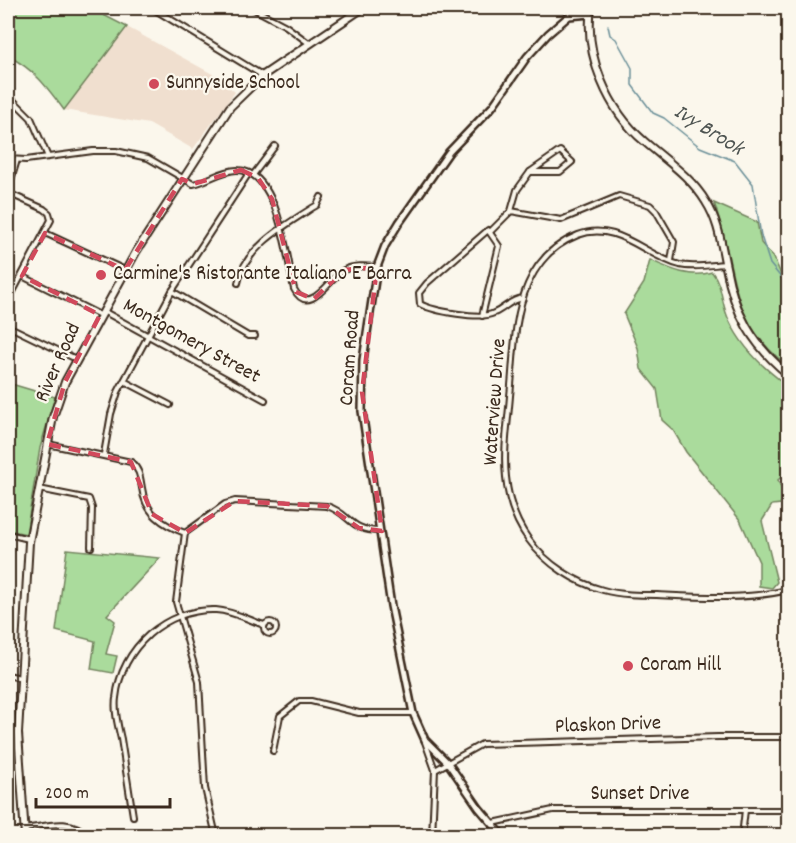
<svg xmlns="http://www.w3.org/2000/svg" width="796" height="843" font-family="Dekko,sans-serif">
<style>
.built{fill:#f0dfcf}
.green{fill:#aadb9c;stroke:#72825d;stroke-width:1.5}
.lines{fill:none;stroke-linecap:round;stroke-linejoin:round}
.stream{stroke:#6a8f98;stroke-width:1.5}
.minor-casing{stroke:#3b2a1e;stroke-width:8}
.tertiary-casing{stroke:#3b2a1e;stroke-width:10}
.secondary-casing{stroke:#3b2a1e;stroke-width:10}
.minor{stroke:#fbf7ec;stroke-width:4}
.tertiary{stroke:#fbf7ec;stroke-width:5}
.secondary{stroke:#fbf7ec;stroke-width:6}
.marked{fill:none;stroke:#d1495b;stroke-width:4.5;stroke-dasharray:12 8;stroke-linejoin:round}
.poi-dot{fill:#d1495b;stroke:#fbf7ec;stroke-width:2}
.labels{text-anchor:middle;dominant-baseline:central;stroke-width:4.5;stroke-linejoin:round;paint-order:stroke}
.poi-label{font-size:21px;fill:#3b2a1e;stroke:#fbf7ec;text-anchor:start}
.street-label{font-size:21px;fill:#3b2a1e;stroke:#fbf7ec}
.water-label{font-size:22px;font-style:italic;fill:#4e5451;stroke:#fbf7ec}
</style>
<rect width="100%" height="100%" fill="#fbf7ec"/>
<filter id="ink" filterUnits="userSpaceOnUse"><feTurbulence type="fractalNoise" baseFrequency=".0167" numOctaves="2"/><feDisplacementMap in="SourceGraphic" scale="12" xChannelSelector="R" yChannelSelector="G"/><feConvolveMatrix kernelMatrix="1 2 1 2 8 2 1 2 1" color-interpolation-filters="sRGB"/></filter>
<g filter="url(#ink)">
<path class="built" d="M127,27L216,76L235,92L193,149L149,124L64,110Z"/>
<g class="green">
<path d="M8,8H90L127,27L64,110C47,87 34,69 8,56Z"/>
<path d="M714,203L757,222L761,243L774,258L788,291V366C726,319 738,268 714,203Z"/>
<path d="M650,260C670,269 691,279 712,272C723,285 721,305 729,320C742,348 764,369 788,386V471L778,480L785,498L781,504L772,505L762,521L777,582L772,588L759,586V562L740,520L686,452L673,430L662,420L657,389L641,369L638,348L624,314L644,283Z"/>
<path d="M8,383L55,397L40,448L26,534L8,530Z"/>
<path d="M67,549L160,558L107,615L115,621L106,654L117,656L113,673L91,669L95,641L56,631Z"/>
</g>
<g class="lines">
<path class="stream" d="M608,26L610,35L616,39L632,68V85L653,113L664,118L700,147L735,161L753,184L761,236L770,264L783,280L788,302"/>
<g class="minor-casing">
<g id="minor">
<path d="M152,8L262,75"/>
<path d="M252,8L286,26L310,44"/>
<path d="M570,8L576,14"/>
<path d="M163,13L166,8"/>
<path d="M8,95L31,118L48,157"/>
<path d="M560,151L572,162L560,172H530Z"/>
<path d="M8,159L26,160L93,151H116L148,158L193,184C208,181 222,170 237,170C279,170 287,259 294,289C309,318 330,278 344,270C354,265 366,266 377,267"/>
<path d="M253,175L275,146"/>
<path d="M8,190L17,160"/>
<path d="M8,193L44,209L49,213L51,220L8,301"/>
<path d="M511,211L561,220L619,196L650,205L656,211L674,242L671,261"/>
<path d="M490,232L511,211L517,190L530,172"/>
<path d="M45,233L125,270"/>
<path d="M725,264C711,265 693,268 680,265C645,256 617,220 578,235C555,244 538,261 528,284C513,318 514,359 510,396C508,423 503,450 506,477C508,499 516,522 529,540C546,564 576,583 603,590C620,595 640,595 657,595C701,597 746,600 788,590"/>
<path d="M22,276L100,315"/>
<path d="M238,283C244,247 289,223 317,205L321,197"/>
<path d="M172,291L248,336H255"/>
<path d="M103,311L265,400"/>
<path d="M482,316L499,246L488,230L427,283L419,293L420,304C433,311 481,320 494,313C506,308 509,300 523,298"/>
<path d="M8,326L76,359"/>
<path d="M124,381L170,405"/>
<path d="M48,444L131,462C140,470 140,477 142,488C145,513 163,525 185,533L225,504L235,501L327,506C350,513 349,531 380,531"/>
<path d="M104,454L111,414L118,392L172,291L249,173"/>
<path d="M39,489L89,499L92,508L91,547"/>
<path d="M185,533L176,602L199,682L205,788L216,836"/>
<path d="M8,534L29,539"/>
<circle cx="270" cy="628" r="6"/>
<path d="M8,675L20,678"/>
<path d="M425,742L435,770L432,836"/>
<path d="M273,751L280,716L299,701H311L359,713H413"/>
<path d="M435,770L482,744L718,737H788"/>
<path d="M133,816C129,790 125,764 121,739C118,726 114,711 116,698C121,648 166,608 216,610C233,611 249,620 264,625"/>
<path d="M493,823L553,810H788"/>
<path d="M25,829C46,826 72,817 88,836"/>
<path d="M742,836L745,810"/>
</g>
</g>
<g class="tertiary-casing">
<path id="tertiary" d="M503,836L479,808L448,763L425,740L413,713L391,606L362,411L363,360L377,267L385,246L399,223L449,152L492,107L527,57L548,34L569,16L590,14"/>
</g>
<g class="secondary-casing">
<g id="secondary">
<path d="M591,8C584,55 608,111 645,142C667,161 691,177 706,202C719,222 721,244 726,267C734,312 752,345 788,374"/>
<path d="M25,836L18,733L29,542L53,417L65,382L136,252L230,107L262,76L363,8"/>
</g>
</g>
<use href="#minor" class="minor"/>
<use href="#tertiary" class="tertiary"/>
<use href="#secondary" class="secondary"/>
</g>
</g>
<path class="marked" d="M241,170L258,178L272,199L296,292L314,299L344,270L377,267L362,392L382,531L359,528L327,506L235,501L185,533L152,514L131,462L47,444L65,382L100,315L22,276L45,233L125,270L182,179L193,184Z"/>
<g class="poi-dot">
<circle cx="154" cy="84" r="6"/>
<circle cx="101" cy="275" r="6"/>
<circle cx="628" cy="666" r="6"/>
</g>
<g class="labels">
<g class="poi-label">
<text x="166" y="84">Sunnyside School</text>
<text x="113" y="275">Carmine's Ristorante Italiano E Barra</text>
<text x="640" y="666">Coram Hill</text>
</g>
<g class="street-label">
<text transform="translate(191 342) rotate(29)">Montgomery Street</text>
<text transform="translate(351 358) rotate(-86)">Coram Road</text>
<text transform="translate(59 363) rotate(-66)">River Road</text>
<text transform="translate(496 402) rotate(-86)">Waterview Drive</text>
<text transform="translate(608 726) rotate(-2)">Plaskon Drive</text>
<text x="640" y="795">Sunset Drive</text>
</g>
<g class="water-label">
<text transform="translate(708 131) rotate(32)">Ivy Brook</text>
</g>
</g>
<rect width="796" height="843" fill="none" stroke="#fbf7ec" stroke-width="30"/>
<rect x="15" y="15" width="766" height="813" fill="none" stroke="#3b2a1e" stroke-width="2" filter="url(#ink)"/>
<path d="M36 798v9h134v-9" fill="none" stroke="#3b2a1e" stroke-width="3"/>
<text x="45" y="798" font-size="18" fill="#3b2a1e" stroke="#fbf7ec" stroke-width="4.5" paint-order="stroke">200 m</text>
</svg>
